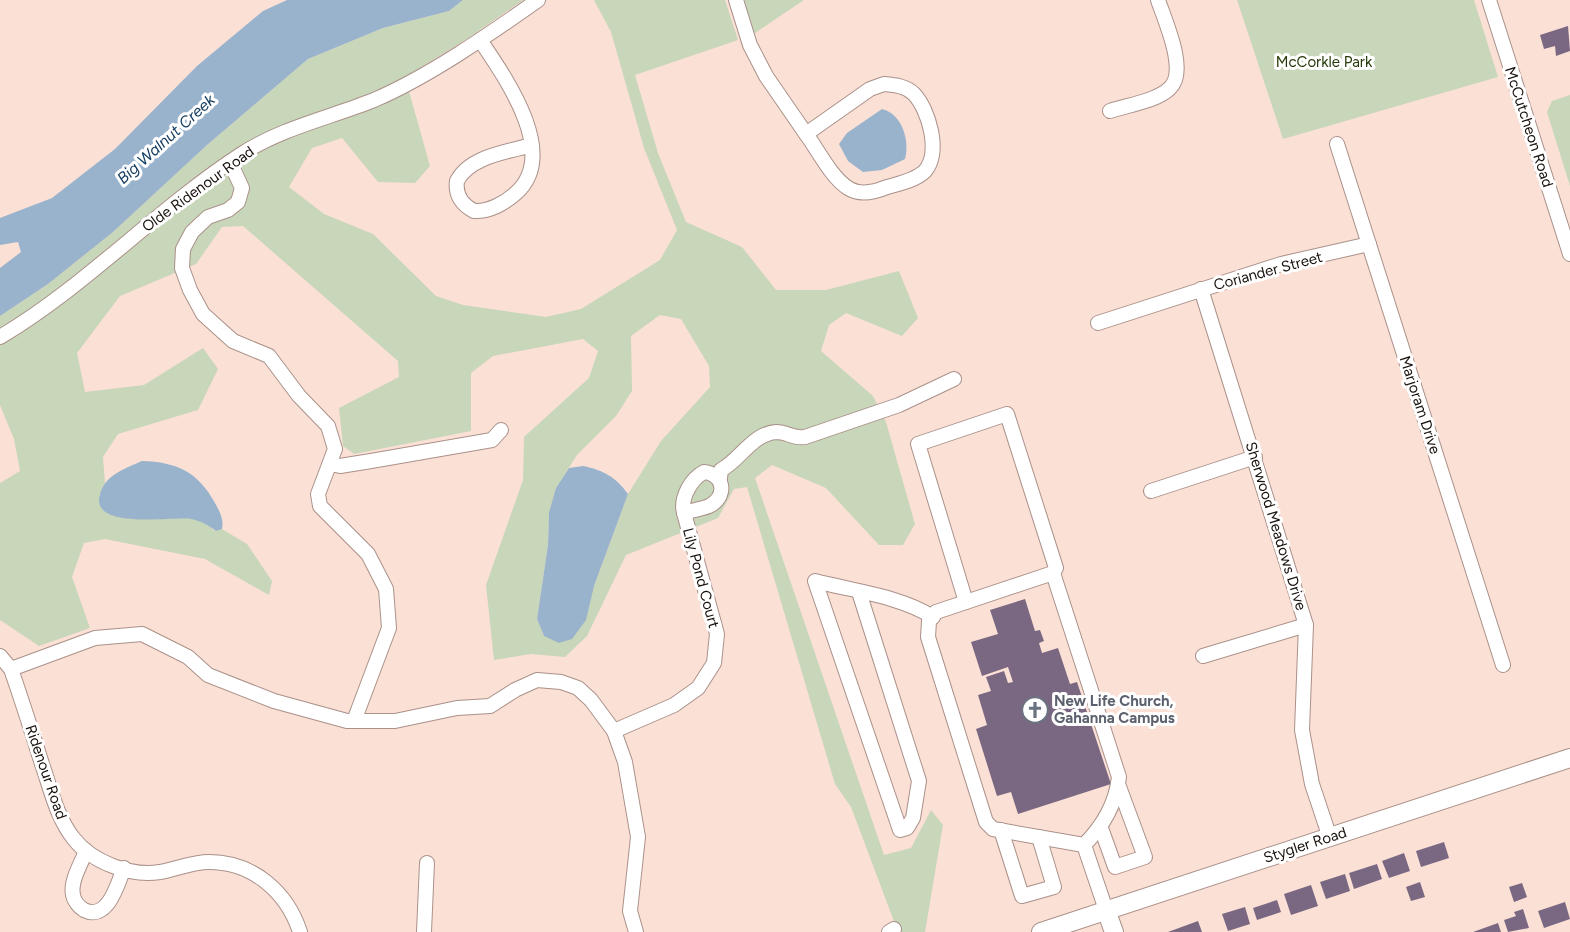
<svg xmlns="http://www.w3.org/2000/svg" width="1570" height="932" font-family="Figtree,sans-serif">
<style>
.green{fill:#c8d6ba;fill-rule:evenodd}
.water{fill:#99b3cc}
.building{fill:#7a6883}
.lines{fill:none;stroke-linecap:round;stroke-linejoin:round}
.minor-casing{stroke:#aa9189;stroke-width:16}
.major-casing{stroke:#aa9189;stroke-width:20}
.minor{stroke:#fff;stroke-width:14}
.major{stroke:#fff;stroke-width:18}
.labels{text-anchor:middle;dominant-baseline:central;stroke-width:6;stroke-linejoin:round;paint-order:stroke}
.park-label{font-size:15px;fill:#263a09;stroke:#fff}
.street-label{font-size:15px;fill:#18100c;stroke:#fff}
.worship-label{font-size:15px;font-weight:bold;fill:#5b616d;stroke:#fff;text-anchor:start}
.water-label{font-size:16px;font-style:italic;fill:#143d60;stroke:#fff}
</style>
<rect width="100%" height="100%" fill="#fbe0d6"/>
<g class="green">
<path d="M463,0H523L470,37L405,77L430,166L415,183L378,182L342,138L312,148L289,187L324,214L373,234L436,296L463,305L546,317L581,309L660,260L677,230L644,148L611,32L594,0H725L738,40L635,75L658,153L686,222L742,247L776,290H826L899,271L918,318L902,336L846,313L829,325L821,351L873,396L886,422L915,524L903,545H879L826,488L772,465L755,478L884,855L911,848L931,810L943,825L925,932H898L851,807L835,784L747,487L734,489L718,518L626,555L587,636L565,657L531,654L494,660L486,585L523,480L524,437L589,378L598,351L583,339L493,356L471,373V431L354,454L343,446L339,408L399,377L398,361L243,226L222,227L196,264L120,296L77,353L85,392L144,385L203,348L218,369L198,410L118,434L103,457L105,483L99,496L129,519L189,518L204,522L215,531L222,529L247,544L272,581L269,595L205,559L105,539L84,543L72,577L90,628L39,646L0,620V483L20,471L14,439L0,405V316L48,284L113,232L207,145L308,59L383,28L449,11ZM660,315L681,319L709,366L710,387L661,441L628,494L594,586L544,636L537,619L548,545L549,512L556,488L577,455L616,416L632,391L631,336Z"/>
<path d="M741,0H804L752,35Z"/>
<path d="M1237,0H1474L1498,77L1283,139Z"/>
<path d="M1570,95V186L1547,112L1552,101Z"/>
</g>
<g class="water">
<path d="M287,0H463L449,11L383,28L308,59L207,145L113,232L48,284L0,316V268L21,252L18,242L0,245V218L52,198L115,149L197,66L263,11Z"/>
<path d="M882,109C902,114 910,140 905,159L882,170L863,172L848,161L839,144L847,133Z"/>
<path d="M142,461C177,462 198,472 215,503C220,512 224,520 222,529L216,531C208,525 201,521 191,519C174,516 89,531 100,494C105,475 126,468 142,461Z"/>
<path d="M583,466C603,470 616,477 628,494L594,586L586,620L572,639L559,643L544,636L537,619L548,545L549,512L556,488L569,468Z"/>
</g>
<g class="building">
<path d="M1568,26L1570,51L1556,56L1555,46L1544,49L1540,35Z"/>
<path d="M1025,599L1035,631L1040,630L1044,641L1039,643L1042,653L1058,648L1070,684L1077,682L1111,784L1018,814L1011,792L997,796L976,729L987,725L978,695L991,691L986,677L1004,671L1008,683L1013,682L1008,667L982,676L971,642L998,634L990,610Z"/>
<path d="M1444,842L1449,858L1421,867L1416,851Z"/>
<path d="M1404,853L1410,871L1389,878L1382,861Z"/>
<path d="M1377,864L1382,879L1354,889L1349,873Z"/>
<path d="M1345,874L1350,891L1326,899L1320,882Z"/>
<path d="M1420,882L1425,897L1411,901L1406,887Z"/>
<path d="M1522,883L1527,897L1514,902L1509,887Z"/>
<path d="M1311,885L1318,906L1291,915L1284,894Z"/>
<path d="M1277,900L1281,912L1257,920L1253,908Z"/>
<path d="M1565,902L1570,919L1544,928L1538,911Z"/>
<path d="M1245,907L1250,924L1228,931L1222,914Z"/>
<path d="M1523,909L1529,928L1508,932L1504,920L1516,916L1514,912Z"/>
<path d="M1198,921L1202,932H1168Z"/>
<path d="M1498,923L1501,932H1473Z"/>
</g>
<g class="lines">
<g class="minor-casing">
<g id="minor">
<path d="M736,0L750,45L766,76L806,134"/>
<path d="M1489,0L1570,254"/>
<path d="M480,40C505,77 560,154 516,193C505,203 489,212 474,211C462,205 455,195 457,181C470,156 508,152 532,145"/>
<path d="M884,84C895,85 906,86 914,94C929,110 941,152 925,171C916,180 899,184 887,187C875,192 860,196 848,188C831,177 818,150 806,134L870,89Z"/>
<path d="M1110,111C1128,105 1157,101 1170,88C1188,71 1165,21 1158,0"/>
<path d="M1337,144L1503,665"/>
<path d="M230,162L242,188L238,202L228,210L208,217L192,232L183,249L182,268L190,290L203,314L233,341L269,356L299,396L328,426L335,449L318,494L320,506L368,554L386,589L389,628L354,721"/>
<path d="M1201,289L1306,625L1302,730L1312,784L1330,838"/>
<path d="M1098,323L1281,264L1369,244"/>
<path d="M0,337C86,286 156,210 240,155C281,128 329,118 374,100C428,77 490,34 538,0"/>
<path d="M330,464L340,466L371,461L492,440L501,430"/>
<path d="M704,472C723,474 728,494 711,505C704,509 692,510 684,513C680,498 691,479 704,472Z"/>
<path d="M720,478L721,470C741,459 752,434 776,432C787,432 794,439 805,437L899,405L954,379"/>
<path d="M1151,491L1255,457"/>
<path d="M1053,573L1119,777C1116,804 1103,826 1084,845L993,829L986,822L928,637L929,621L936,612Z"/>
<path d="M859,592L919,781L913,818L907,828L900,830L815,581C854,591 899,596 933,617"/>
<path d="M966,602L918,444L1007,414L1056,568L1053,573"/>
<path d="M0,656L11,669C22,701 32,732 42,764C51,790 57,818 74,839C92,862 131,877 160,872C177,869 192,862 209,862C253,862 287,892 300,932"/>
<path d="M1203,656L1306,625"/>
<path d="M11,669L95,638L142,634L188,657L208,675L274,701L347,721H395L457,708L490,706L515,690L537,680L561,682L578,688L591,700L614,731L625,762L638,837L630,911L636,932"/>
<path d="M614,731L674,705L698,688L714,663L717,634L684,513"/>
<path d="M1101,828L1115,867L1145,857L1118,784"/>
<path d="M1001,830L1022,896L1054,887L1039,837"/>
<path d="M1084,845L1106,910"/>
<path d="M86,851C81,864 70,881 73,895C74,901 79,907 84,910C108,922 118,883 124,868"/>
<path d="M424,932L427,863"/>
<path d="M889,932L894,929"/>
</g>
</g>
<g class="major-casing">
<g id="major">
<path d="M1106,910L1114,932"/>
<path d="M1041,932L1570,758"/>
</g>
</g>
<use href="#minor" class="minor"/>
<use href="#major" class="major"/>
</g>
<defs>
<g id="church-ring" transform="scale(1.35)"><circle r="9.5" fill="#fff" stroke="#6b7280" stroke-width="1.5"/><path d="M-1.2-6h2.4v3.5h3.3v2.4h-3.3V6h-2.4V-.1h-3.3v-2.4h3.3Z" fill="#6b7280"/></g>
</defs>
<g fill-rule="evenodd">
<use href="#church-ring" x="1035" y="710"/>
</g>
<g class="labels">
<g class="park-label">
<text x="1324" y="62">McCorkle Park</text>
</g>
<g class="street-label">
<text transform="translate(1529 127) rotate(72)">McCutcheon Road</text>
<text transform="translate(198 189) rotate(-36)">Olde Ridenour Road</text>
<text transform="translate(1268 271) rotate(-15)">Coriander Street</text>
<text transform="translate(1420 405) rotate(72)">Marjoram Drive</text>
<text transform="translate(1276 526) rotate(73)">Sherwood Meadows Drive</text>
<text transform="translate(701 578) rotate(75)">Lily Pond Court</text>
<text transform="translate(46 772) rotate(71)">Ridenour Road</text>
<text transform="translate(1305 845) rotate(-18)">Stygler Road</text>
</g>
<g class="worship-label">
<text x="1054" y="701">New Life Church,<tspan x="1054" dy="17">Gahanna Campus</tspan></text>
</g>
<g class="water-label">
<text transform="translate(166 139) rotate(-42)">Big Walnut Creek</text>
</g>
</g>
</svg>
